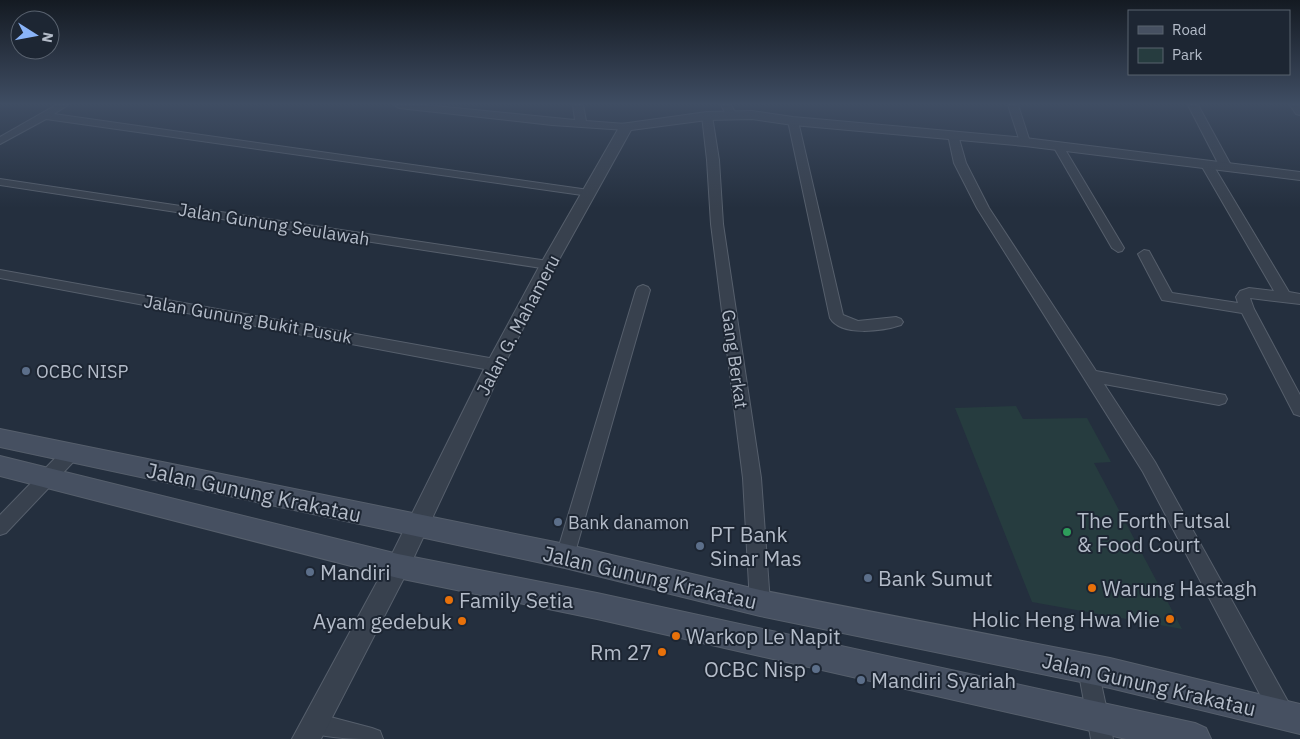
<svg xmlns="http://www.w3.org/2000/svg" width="1300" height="739" font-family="'IBM Plex Sans',sans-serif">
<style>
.green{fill:#263c3f}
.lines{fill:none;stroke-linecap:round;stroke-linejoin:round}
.minor-casing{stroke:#565f6c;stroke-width:2}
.tertiary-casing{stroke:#565f6c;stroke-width:2}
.secondary-casing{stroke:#565f6c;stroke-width:2}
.minor{fill:#38414e;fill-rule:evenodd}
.tertiary{fill:#38414e;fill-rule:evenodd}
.secondary{fill:#465061;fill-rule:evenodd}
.service-dot{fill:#5c6f8a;stroke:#1d2633;stroke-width:2}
.leisure-dot{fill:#2e9e5b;stroke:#1d2633;stroke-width:2}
.food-dot{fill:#e8710a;stroke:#1d2633;stroke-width:2}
.labels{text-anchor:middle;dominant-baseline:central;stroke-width:4;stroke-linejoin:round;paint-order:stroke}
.street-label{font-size:18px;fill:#b4bcc9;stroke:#1d2633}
.poi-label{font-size:18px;fill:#b4bcc9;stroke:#1d2633;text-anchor:start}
.near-street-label{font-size:21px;fill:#b4bcc9;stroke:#1d2633}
.near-poi-label{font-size:21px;fill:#b4bcc9;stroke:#1d2633;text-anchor:start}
</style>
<rect width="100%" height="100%" fill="#242f3e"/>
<path class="green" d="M1016,406L1023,419L1087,418L1111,462L1094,463L1182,629L1032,602L955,408Z"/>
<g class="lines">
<g class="minor-casing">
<g id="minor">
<path d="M56,105H68L54,114L589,190L595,193L589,196L46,119L0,144V137Z"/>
<path d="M394,105H425L575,120L573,105H583L586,121L626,124L631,127L626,130L552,125L399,108Z"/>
<path d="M721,105H731L736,114L735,116H727Z"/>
<path d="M1008,105H1018L1030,142L1029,144L1025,145L1020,142Z"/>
<path d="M1188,105H1198L1232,167L1230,169L1226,170L1220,167Z"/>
<path d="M1290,105H1300V115L1296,114Z"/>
<path d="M707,113L712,116L719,160L723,224L761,478L770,603L767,610L760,612L753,610L750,603L743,478L711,224L707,160L702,116Z"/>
<path d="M793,118L798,121L843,315L858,321L896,317L901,319L903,322L901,325C883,331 841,337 830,318L788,121Z"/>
<path d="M953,132L958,135L966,163L989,208L1096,371L1225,395L1227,399L1225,403L1219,405L1104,384L1155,462L1291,707L1294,715L1291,723L1283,726L1275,723L1143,472L977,208L954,163L948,135Z"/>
<path d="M1058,143L1063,146L1124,248L1122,251L1118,252L1112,248L1053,146Z"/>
<path d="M1207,162L1213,165L1289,292L1300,294V304L1250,298L1254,309L1300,395V416L1294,414L1242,313L1162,300L1138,254L1144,250L1149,251L1172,293L1238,303L1236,297L1240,291L1249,288L1274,291L1201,165Z"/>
<path d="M0,179L548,261L555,265L548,269L0,185Z"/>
<path d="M0,270L495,359L500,361L502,365L500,369L495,371L0,278Z"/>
<path d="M643,285L648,287L650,290L574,556L572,562L565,565L558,562L556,556L636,290L638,287Z"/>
<path d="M71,446L77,448L79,453L77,458L6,533L0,535V515L65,448Z"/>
<path d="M1088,659L1095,662L1098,669L1113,739H1091L1078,669L1081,662Z"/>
<path d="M315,713L372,728L380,731L383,739C357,739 332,739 307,732L304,724L307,716Z"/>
</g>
</g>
<g class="tertiary-casing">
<path id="tertiary" d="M752,111L793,117L1025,138L1300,172V180L1025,146L793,125L752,119L707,120L631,130L556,265L504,365L406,574L321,739H292L390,558L486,365L540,265L621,124L707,112Z"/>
</g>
<g class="secondary-casing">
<g id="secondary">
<path d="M0,429L565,544L760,590L1110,658L1300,704V734L1110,688L760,616L565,568L0,447Z"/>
<path d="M0,456L398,554L597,593L1195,723L1206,728L1211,739H1126L597,619L398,578L0,476Z"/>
</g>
</g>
<use href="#minor" class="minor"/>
<use href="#tertiary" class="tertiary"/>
<use href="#secondary" class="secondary"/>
</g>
<linearGradient id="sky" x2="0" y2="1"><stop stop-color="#141a22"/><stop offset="0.5" stop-color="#3f4d63"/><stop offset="1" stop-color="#3f4d63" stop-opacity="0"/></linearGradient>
<rect width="1300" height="208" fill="url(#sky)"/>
<g class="service-dot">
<circle cx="26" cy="371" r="5"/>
<circle cx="558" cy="522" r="5"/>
<circle cx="700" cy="546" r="5"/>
<circle cx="310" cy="572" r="5"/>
<circle cx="868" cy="578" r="5"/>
<circle cx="816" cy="669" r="5"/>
<circle cx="861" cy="680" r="5"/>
</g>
<circle class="leisure-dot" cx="1067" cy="532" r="5"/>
<g class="food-dot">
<circle cx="1092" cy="588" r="5"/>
<circle cx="449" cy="600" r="5"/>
<circle cx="1170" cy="619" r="5"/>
<circle cx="462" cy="621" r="5"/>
<circle cx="676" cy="636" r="5"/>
<circle cx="662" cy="652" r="5"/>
</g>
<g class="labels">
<g class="street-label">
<text transform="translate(274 224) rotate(9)">Jalan Gunung Seulawah</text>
<text transform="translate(248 319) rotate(10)">Jalan Gunung Bukit Pusuk</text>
<text transform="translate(518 325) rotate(-62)">Jalan G. Mahameru</text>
<text transform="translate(735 359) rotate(82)">Gang Berkat</text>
</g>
<g class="poi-label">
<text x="36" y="371">OCBC NISP</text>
<text x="568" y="522">Bank danamon</text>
</g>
<g class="near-street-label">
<text transform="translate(254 492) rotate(12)">Jalan Gunung Krakatau</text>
<text transform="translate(650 577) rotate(13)">Jalan Gunung Krakatau</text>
<text transform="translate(1149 684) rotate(13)">Jalan Gunung Krakatau</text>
</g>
<g class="near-poi-label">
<text x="1077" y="520">The Forth Futsal<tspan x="1077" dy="24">&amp; Food Court</tspan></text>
<text x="710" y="534">PT Bank<tspan x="710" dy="24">Sinar Mas</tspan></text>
<text x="320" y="572">Mandiri</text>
<text x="878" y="578">Bank Sumut</text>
<text x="1102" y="588">Warung Hastagh</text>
<text x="459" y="600">Family Setia</text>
<text x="1160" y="619" text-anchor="end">Holic Heng Hwa Mie</text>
<text x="452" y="621" text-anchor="end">Ayam gedebuk</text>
<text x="686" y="636">Warkop Le Napit</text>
<text x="652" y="652" text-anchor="end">Rm 27</text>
<text x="806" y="669" text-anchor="end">OCBC Nisp</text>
<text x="871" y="680">Mandiri Syariah</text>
</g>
</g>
<rect x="1128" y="10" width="162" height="65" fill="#1d2633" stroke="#59626f"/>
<rect x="1138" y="26" width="25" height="8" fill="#465061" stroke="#59626f"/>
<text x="1172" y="35" font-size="15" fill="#b4bcc9">Road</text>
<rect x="1138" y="48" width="25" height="15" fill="#263c3f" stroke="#59626f"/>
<text x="1172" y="60" font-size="15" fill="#b4bcc9">Park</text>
<g transform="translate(35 35) rotate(101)"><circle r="24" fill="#1d2633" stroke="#59626f"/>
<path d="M0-4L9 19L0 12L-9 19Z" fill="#8ab4f8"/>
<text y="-8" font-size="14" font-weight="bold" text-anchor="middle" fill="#b4bcc9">N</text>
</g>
</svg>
